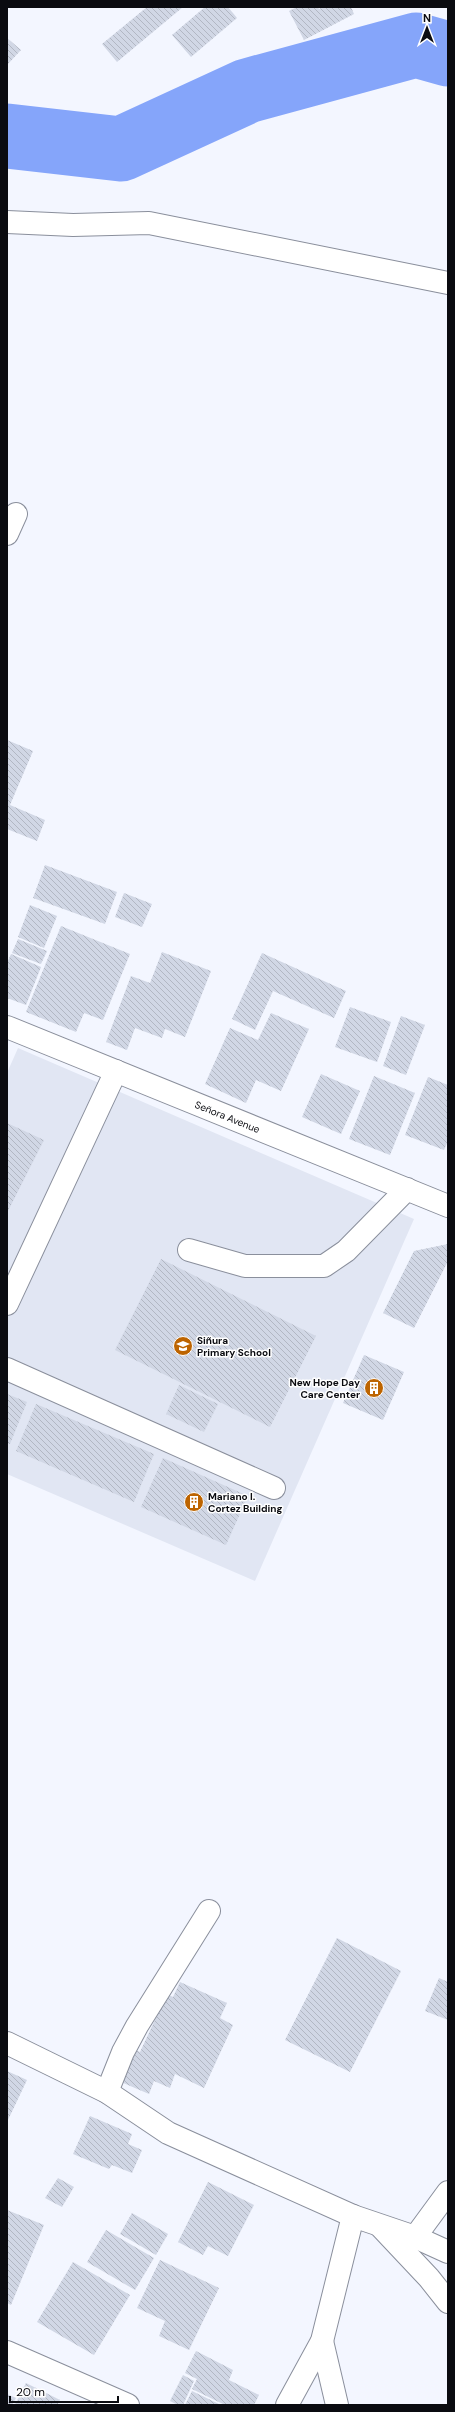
<svg xmlns="http://www.w3.org/2000/svg" width="455" height="2412" font-family="'DM Sans',sans-serif">
<style>
.built{fill:#e1e6f3}
.lines{fill:none;stroke-linecap:round;stroke-linejoin:round}
.river{stroke:#85a5fa;stroke-width:65}
.building{fill:url(#building-back-hatch)}
.minor-casing{stroke:#8a8f9c;stroke-width:24}
.minor{stroke:#fff;stroke-width:22}
.labels{text-anchor:middle;dominant-baseline:central;stroke-width:3;stroke-linejoin:round;paint-order:stroke}
.street-label{font-size:10px;fill:#0a0b10;stroke:#fff}
.poi-label{font-size:10px;font-weight:bold;fill:#0a0b10;stroke:#fff;text-anchor:start}
</style>
<defs>
<pattern id="building-back-hatch" width="6" height="6" patternUnits="userSpaceOnUse"><rect width="6" height="6" fill="#d1d7e5"/><path d="M-1 5l2 2M0 0l6 6M5-1l2 2" fill="none" stroke="#b2b7c3"/></pattern>
</defs>
<rect width="100%" height="100%" fill="#f3f6ff"/>
<path class="built" d="M18,1048L414,1219L255,1581L7,1474V1073Z"/>
<g class="lines">
<path class="river" d="M7,136L121,149L247,91L416,45L448,54"/>
</g>
<g class="building">
<path d="M147,7H183L117,62L102,44Z"/>
<path d="M205,7H228L237,18L191,57L172,35Z"/>
<path d="M297,7H318L319,9L323,7H351L354,14L304,40L289,11Z"/>
<path d="M7,38L21,50L7,65Z"/>
<path d="M7,740L33,751L10,805L45,820L37,841L7,829Z"/>
<path d="M45,865L117,892L105,924L33,898Z"/>
<path d="M124,893L152,904L142,927L115,917Z"/>
<path d="M30,905L57,916L44,948L18,937Z"/>
<path d="M61,926L130,954L103,1020L84,1013L76,1032L26,1012Z"/>
<path d="M18,939L47,951L41,964L12,953Z"/>
<path d="M162,952L211,971L185,1037L165,1029L162,1038L135,1028L127,1050L106,1042L131,976L150,983Z"/>
<path d="M262,953L346,991L334,1018L273,991L255,1030L232,1019Z"/>
<path d="M11,954L41,967L26,1005L7,998V963Z"/>
<path d="M350,1007L391,1022L377,1062L335,1047Z"/>
<path d="M271,1013L309,1029L281,1091L256,1080L246,1103L205,1084L230,1028L258,1040Z"/>
<path d="M401,1016L425,1025L406,1075L383,1066Z"/>
<path d="M321,1074L360,1091L341,1134L302,1117Z"/>
<path d="M374,1076L415,1093L390,1155L349,1139Z"/>
<path d="M428,1077L448,1085V1141L444,1150L405,1135Z"/>
<path d="M7,1123L44,1140L7,1213Z"/>
<path d="M448,1244V1261L414,1328L383,1313L414,1251Z"/>
<path d="M161,1259L316,1336L270,1427L115,1350Z"/>
<path d="M364,1355L404,1372L383,1420L343,1403Z"/>
<path d="M179,1385L218,1404L204,1432L166,1414Z"/>
<path d="M7,1394L27,1402L10,1444L7,1443Z"/>
<path d="M36,1404L154,1454L134,1502L16,1451Z"/>
<path d="M163,1458L248,1496L226,1545L141,1507Z"/>
<path d="M337,1938L401,1971L350,2072L285,2040Z"/>
<path d="M439,1978L448,1982V2020L425,2011Z"/>
<path d="M180,1982L227,2003L220,2018L233,2025L204,2088L175,2074L170,2088L154,2081L149,2094L121,2082L136,2050L140,2052L167,1994L173,1997Z"/>
<path d="M7,2071L27,2080L7,2122Z"/>
<path d="M90,2116L132,2134L128,2144L142,2150L132,2173L112,2165L109,2169L73,2154Z"/>
<path d="M58,2178L74,2187L62,2207L45,2198Z"/>
<path d="M208,2182L254,2205L228,2256L208,2246L203,2255L178,2242Z"/>
<path d="M7,2210L44,2225L11,2305L7,2303Z"/>
<path d="M132,2213L168,2234L156,2255L120,2234Z"/>
<path d="M106,2230L154,2258L135,2290L87,2262Z"/>
<path d="M160,2260L219,2288L189,2350L159,2336L165,2321L137,2308Z"/>
<path d="M73,2262L130,2295L94,2355L37,2322Z"/>
<path d="M196,2351L233,2370L229,2380L259,2395L254,2405H225L192,2389L197,2379L185,2373Z"/>
<path d="M183,2375L194,2381L183,2405H178L170,2401Z"/>
<path d="M26,2383L60,2400L57,2405H15Z"/>
<path d="M192,2391L221,2405H185Z"/>
<path d="M7,2394L16,2398L12,2405H7Z"/>
</g>
<g class="lines">
<g class="minor-casing">
<g id="minor">
<path d="M7,222L73,225L149,223L448,283"/>
<path d="M7,534L16,514"/>
<path id="s1" d="M7,1027L448,1206"/>
<path d="M189,1250L245,1266H324L346,1251L407,1189"/>
<path d="M7,1304L116,1071"/>
<path d="M7,1369L274,1488"/>
<path d="M7,2043L107,2092L168,2133L353,2216L415,2237L448,2252"/>
<path d="M107,2092L123,2052L137,2026L209,1911"/>
<path d="M381,2227L429,2278L448,2302"/>
<path d="M415,2237L448,2192"/>
<path d="M322,2341L337,2405"/>
<path d="M7,2352L128,2405"/>
<path d="M287,2405L322,2341L353,2216"/>
</g>
</g>
<use href="#minor" class="minor"/>
</g>
<defs>
<g id="school-disc" transform="scale(1)"><circle r="9.5" fill="#bd6400" stroke="#fff"/><path d="M0-5L7-2L0 1L-7-2ZM-4 1L0 2.5L4 1V4Q0 6-4 4Z" fill="#fff"/></g>
<g id="building-disc" transform="scale(1)"><circle r="9.5" fill="#bd6400" stroke="#fff"/><path d="M-4-6H4V6H1V3H-1V6H-4ZM-2.5-4.3h1.7v1.8h-1.7ZM.8-4.3h1.7v1.8H.8ZM-2.5-1h1.7V.8h-1.7ZM.8-1h1.7V.8H.8Z" fill="#fff"/></g>
</defs>
<g fill-rule="evenodd">
<use href="#school-disc" x="183" y="1346"/>
<use href="#building-disc" x="374" y="1388"/>
<use href="#building-disc" x="194" y="1502"/>
</g>
<g class="labels">
<g class="street-label">
<text stroke="none"><textPath href="#s1" startOffset="238">Señora Avenue</textPath></text>
</g>
<g class="poi-label">
<text x="197" y="1340">Siñura<tspan x="197" dy="12">Primary School</tspan></text>
<text x="360" y="1382" text-anchor="end">New Hope Day<tspan x="360" dy="12">Care Center</tspan></text>
<text x="208" y="1496">Mariano I.<tspan x="208" dy="12">Cortez Building</tspan></text>
</g>
</g>
<rect width="455" height="2412" fill="none" stroke="#0a0b10" stroke-width="16"/>
<g transform="translate(427 28)" stroke="#ffffff" stroke-width="3" paint-order="stroke">
<path d="M0-3L7 15L0 10L-7 15Z" fill="#0a0b10"/>
<text y="-6" font-size="11" font-weight="bold" text-anchor="middle" fill="#0a0b10">N</text>
</g>
<path d="M10 2396v6h108v-6" fill="none" stroke="#0a0b10" stroke-width="2"/>
<text x="16" y="2396" font-size="12" fill="#0a0b10" stroke="#ffffff" stroke-width="3" paint-order="stroke">20 m</text>
</svg>
